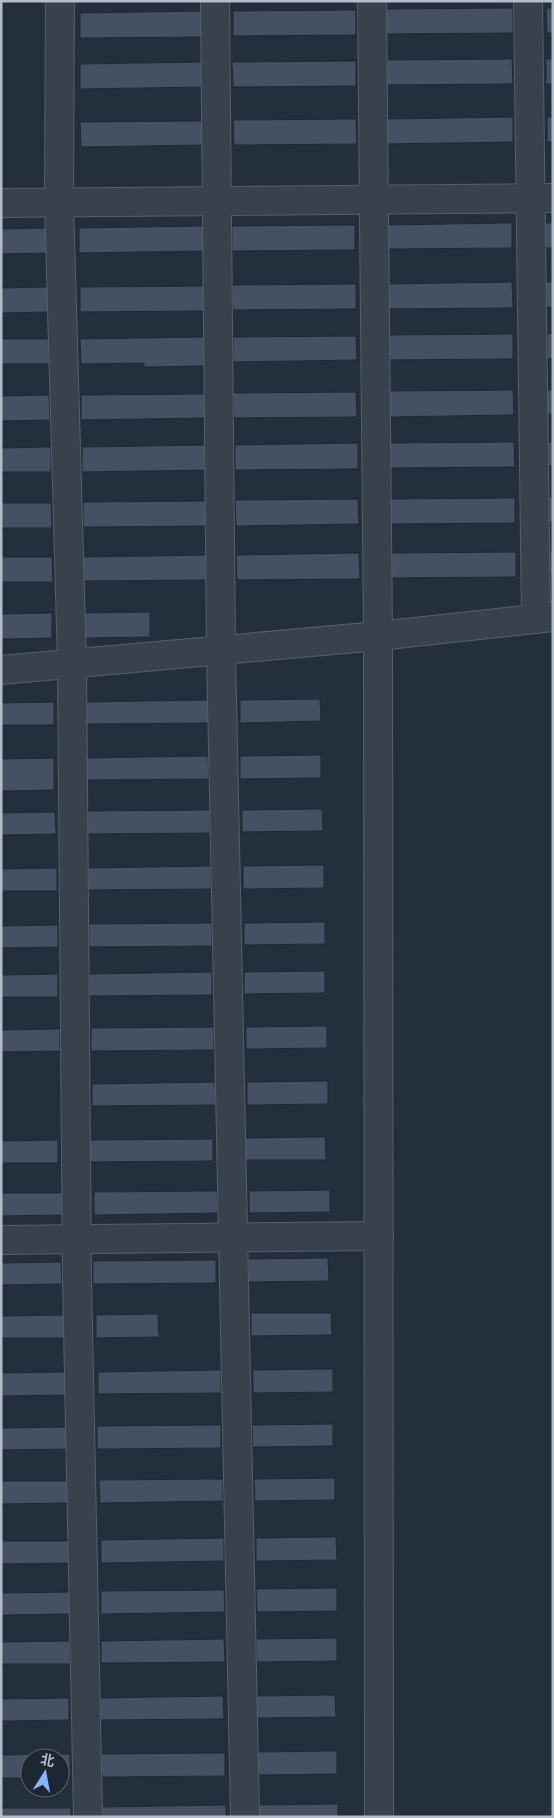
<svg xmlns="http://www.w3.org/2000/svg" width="554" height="1818" font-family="'Source Sans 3','Noto Sans SC',sans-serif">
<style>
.building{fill:#455162;stroke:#1f2835}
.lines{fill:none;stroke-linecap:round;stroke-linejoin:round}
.minor-casing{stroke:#565f6c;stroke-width:30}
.minor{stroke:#38414e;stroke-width:28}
</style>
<rect width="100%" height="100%" fill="#242f3e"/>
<g class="building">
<path d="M513,8V33L385,34L384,9Z"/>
<path d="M546,8H553V33H547Z"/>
<path d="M356,10V35L233,36V11Z"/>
<path d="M205,11L206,37L80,38V13Z"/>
<path d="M512,59L513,84L384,85V60Z"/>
<rect x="546" y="59" width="7" height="25"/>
<path d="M356,61V86L233,87L232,62Z"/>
<path d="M205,62V87L80,89V64Z"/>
<path d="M513,117V142L385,144V119Z"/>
<rect x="547" y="117" width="6" height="25"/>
<path d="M356,119L357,144L234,145L233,120Z"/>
<path d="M205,121L206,145L81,147L80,122Z"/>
<path d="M512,223V248L383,249V225Z"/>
<path d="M545,223H553V248H546Z"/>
<path d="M355,225V250L232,251V226Z"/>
<path d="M204,226V251L79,253V228Z"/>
<path d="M48,228V253L1,254V229Z"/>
<path d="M512,282L513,308L384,309V284Z"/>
<rect x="546" y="282" width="7" height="25"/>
<path d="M356,284V309L233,310L232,285Z"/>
<path d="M205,286V311L80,312V287Z"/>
<path d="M48,287L49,312L1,313V288Z"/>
<path d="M553,333V358L547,359V334Z"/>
<path d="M513,334V359L384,360V335Z"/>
<path d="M356,336L357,360L233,362V337Z"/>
<path d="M205,337V366L144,367V363L81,364L80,339Z"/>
<rect x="1" y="339" width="48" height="25"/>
<path d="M513,390L514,415L385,417V391Z"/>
<rect x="547" y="390" width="6" height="24"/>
<path d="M356,392L357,417L234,418L233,393Z"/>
<path d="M206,394V418L81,420V395Z"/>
<path d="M49,395L50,420L1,421V396Z"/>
<path d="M514,442L515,467L386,468V443Z"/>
<path d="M548,442H553V466H549Z"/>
<path d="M358,443V469L235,470V445Z"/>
<path d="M207,445L208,470L82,472V447Z"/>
<path d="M51,447V472H1V448Z"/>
<rect x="549" y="497" width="4" height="25"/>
<path d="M515,498V523L387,524V499Z"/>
<path d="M358,499L359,524L236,526L235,500Z"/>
<path d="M208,501V526L83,527V502Z"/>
<path d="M1,503H51L52,528H1Z"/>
<rect x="550" y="551" width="3" height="25"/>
<path d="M516,552V577L388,578V553Z"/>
<path d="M359,553L360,579L237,580L236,555Z"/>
<path d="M209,555V580L84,581L83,557Z"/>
<path d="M1,557H52L53,582H1Z"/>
<path d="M150,612V637L84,638V613Z"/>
<path d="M52,613V638L1,639V614Z"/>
<path d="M320,699L321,721L240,723V700Z"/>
<path d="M208,700L209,723L85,724V702Z"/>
<path d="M54,702V725H1V703Z"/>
<path d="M321,755V778L240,779V756Z"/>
<path d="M208,756L209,779L85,780V758Z"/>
<path d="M54,758V790L1,791V759Z"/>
<path d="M322,809L323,831L242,832V810Z"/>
<path d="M210,810V833L87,834L86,811Z"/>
<path d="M55,812L56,834L1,835V813Z"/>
<path d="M324,865V888L243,889V866Z"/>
<path d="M211,866V889L88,890V868Z"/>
<path d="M57,868V891H1V869Z"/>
<path d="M325,922V944L244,945V923Z"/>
<path d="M212,923V946L89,947V924Z"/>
<path d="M58,925V947L1,948V926Z"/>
<path d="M325,971V993L244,994V972Z"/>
<path d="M212,972V995L89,996V974Z"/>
<path d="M58,974V997H1V975Z"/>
<path d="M327,1026V1048L246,1049V1027Z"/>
<path d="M214,1027V1050L91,1051V1028Z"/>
<path d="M60,1029V1051L1,1052V1030Z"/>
<path d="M328,1081V1104L247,1105V1082Z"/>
<path d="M215,1082L216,1105L92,1106V1084Z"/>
<path d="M325,1137L326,1160H245L244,1138Z"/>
<path d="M213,1139V1161L90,1162L89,1140Z"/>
<path d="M58,1140V1163H1V1141Z"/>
<path d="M330,1190V1212L249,1213V1191Z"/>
<path d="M217,1191L218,1213L94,1215V1192Z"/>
<path d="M1,1193H63V1215L1,1216Z"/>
<path d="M328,1258L329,1281L248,1282V1259Z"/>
<path d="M216,1260V1283L93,1284V1261Z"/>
<path d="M61,1262L62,1284L1,1285V1263Z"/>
<path d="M251,1313H331L332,1335L251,1336Z"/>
<path d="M158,1314L159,1337L96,1338V1315Z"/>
<path d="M64,1315L65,1338H1V1316Z"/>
<path d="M333,1369V1392L253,1393V1370Z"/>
<path d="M221,1370V1393L98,1394V1372Z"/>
<path d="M66,1372L67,1395L1,1396V1373Z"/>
<path d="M333,1424V1446L253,1447L252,1425Z"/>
<path d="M221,1425V1448L97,1449V1426Z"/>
<path d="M66,1427L67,1449L1,1450V1428Z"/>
<path d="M335,1478V1500L255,1501L254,1479Z"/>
<path d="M223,1479V1501L100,1503L99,1480Z"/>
<path d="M1,1481H68V1503L1,1504Z"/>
<path d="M336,1537L337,1560L256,1561V1538Z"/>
<path d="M224,1538V1561L101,1563V1540Z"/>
<path d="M1,1541H70V1563L1,1564Z"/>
<path d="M337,1588V1611L257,1612L256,1589Z"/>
<path d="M224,1590L225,1612L101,1614V1591Z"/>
<path d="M70,1592V1614L1,1615V1593Z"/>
<path d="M337,1638V1661L257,1662L256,1639Z"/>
<path d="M224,1639L225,1662L101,1663V1641Z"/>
<path d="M70,1641V1664H1V1642Z"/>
<path d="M335,1695L336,1717L255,1718V1696Z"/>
<path d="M223,1696L224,1719L100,1720V1698Z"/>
<path d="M69,1698V1720L1,1721V1699Z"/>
<path d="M337,1751V1774L257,1775L256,1752Z"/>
<path d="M225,1753V1776L102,1777L101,1754Z"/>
<path d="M70,1754V1777H60V1758H30V1778H1V1755Z"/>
<path d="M338,1804V1817H257V1805Z"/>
<path d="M226,1805V1817H102V1807Z"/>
<rect x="1" y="1808" width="70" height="9"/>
</g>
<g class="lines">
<g class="minor-casing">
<g id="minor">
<path d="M60,1L59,202L72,664L77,1279L88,1817"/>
<path d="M215,1L221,650L245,1817"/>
<path d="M372,1L378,636L379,1817"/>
<path d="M528,1L536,619"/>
<path d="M1,203L553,198"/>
<path d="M1,670L378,636L553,617"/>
<path d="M1,1240L379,1236"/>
</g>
</g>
<use href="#minor" class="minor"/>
</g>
<rect width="554" height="1818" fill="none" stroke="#b4bcc9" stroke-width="5"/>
<g transform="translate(45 1773) rotate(11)"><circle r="24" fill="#1d2633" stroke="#59626f"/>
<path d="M0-4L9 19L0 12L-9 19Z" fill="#8ab4f8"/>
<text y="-8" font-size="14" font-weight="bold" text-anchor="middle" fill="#b4bcc9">北</text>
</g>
</svg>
